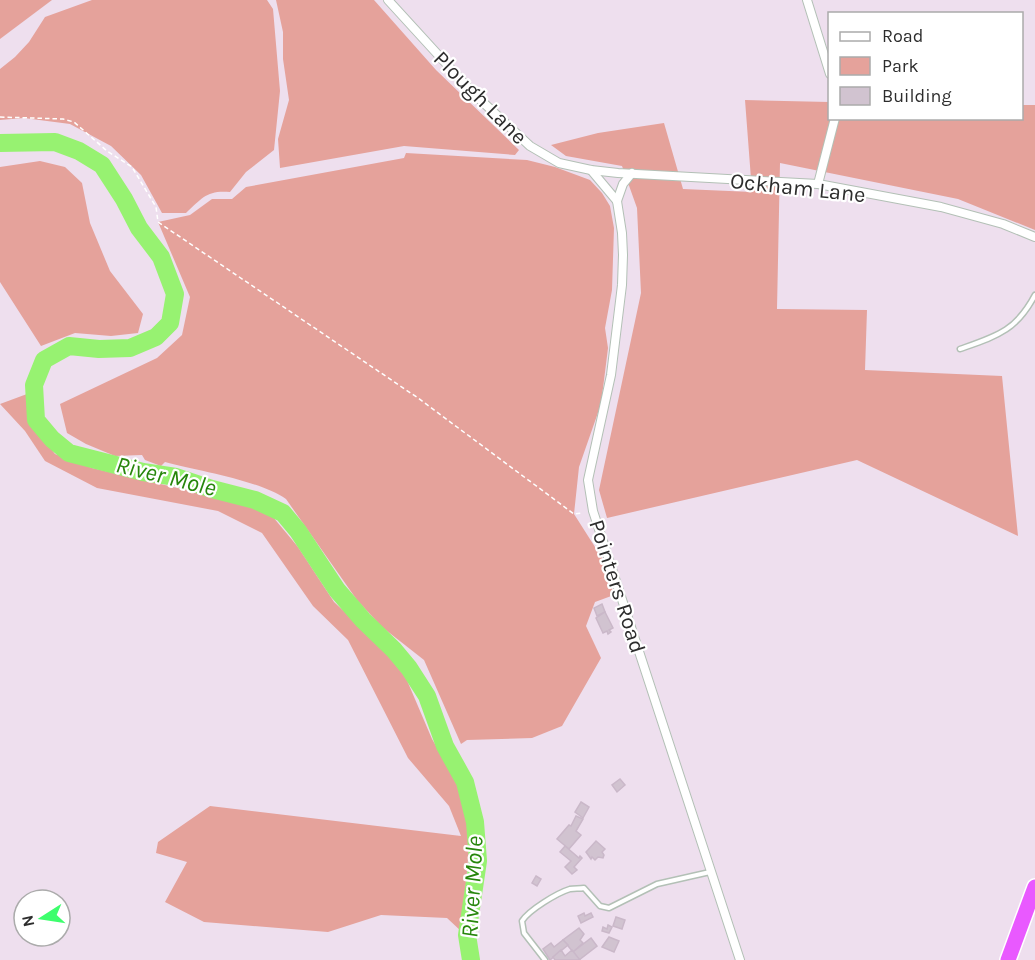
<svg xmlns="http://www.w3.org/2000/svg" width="1035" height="960" font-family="Karla,sans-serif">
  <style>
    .green { fill: #e5a29b }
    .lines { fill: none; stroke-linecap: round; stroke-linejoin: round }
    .river { stroke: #97f271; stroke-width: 18 }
    .building { fill: #d1c3d0; stroke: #cab8c9; stroke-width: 1.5 }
    .service-casing { stroke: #b3c0b6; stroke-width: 7 }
    .minor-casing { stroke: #b3c0b6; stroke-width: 10 }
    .motorway-casing { stroke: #fff; stroke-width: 18 }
    .path { stroke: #fff; stroke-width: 1.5; stroke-dasharray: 4.5 3; stroke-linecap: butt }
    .service { stroke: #fff; stroke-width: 4 }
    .minor { stroke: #fff; stroke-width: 8 }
    .motorway { stroke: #e959ff; stroke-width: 15 }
    .labels { text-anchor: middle; stroke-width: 4.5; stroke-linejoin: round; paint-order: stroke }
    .street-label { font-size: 22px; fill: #2d2d2d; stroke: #fff }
    .water-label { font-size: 24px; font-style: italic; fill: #27860c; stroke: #fff }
  </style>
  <rect width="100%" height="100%" fill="#eedfee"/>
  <g class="green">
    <polygon points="0,0 52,0 0,39"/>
    <path d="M92,0h175l6,9 7,82 -6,59 -28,22 -16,20c-23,-2 -28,6 -44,21h-24l-21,-38 -30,-29 -41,-22 -46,-6 -24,2v-51l15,-12 14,-15 16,-25z"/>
    <polygon points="276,0 374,0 436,70 519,150 515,155 404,146 280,168 278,139 289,100 283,59 283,32"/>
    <polygon points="745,100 829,102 830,118 1022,118 1022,105 1035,105 1035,230 958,199 780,163 777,309 867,310 865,370 1002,376 1018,536 857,460 607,518 599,490 641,293 637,208 622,166 566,156 551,145 598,133 664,123 683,189 752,192"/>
    <path d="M406,153l121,7 28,7 35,13 12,13 8,13 4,22 -2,62 -7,38 3,20 -7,56 -22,63 -5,47 28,44 12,37 -19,7 -9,24 15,32 -39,68 -30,12 -65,2 -6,4 -37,-84 -42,-33 -25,-27 -71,-101c-28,-19 -87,-28 -121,-37l-4,4 -16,-6 -3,-5 -27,1 -29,-12 -19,-11 -7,-29 97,-46 25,-23 8,-38 -32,-75 32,-7 22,-16h20l14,-12 158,-29z"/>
    <polygon points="40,161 65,167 82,183 90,223 110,271 143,314 138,333 111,336 75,333 41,346 0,282 0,167"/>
    <polygon points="27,394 29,420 55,454 92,468 246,504 273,517 298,547 334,602 379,644 406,678 432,739 458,783 470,835 462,932 447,918 381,915 328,932 204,922 165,902 187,862 156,853 158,842 210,806 461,836 449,806 408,758 348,640 313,606 262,533 218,511 97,488 45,461 25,431 0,404"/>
  </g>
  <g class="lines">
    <polyline class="river" points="0,143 55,142 79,151 102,165 124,199 139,228 161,257 175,294 170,323 156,337 130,348 99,349 69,346 44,360 34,385 36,420 52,439 69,453 143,472 176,477 212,489 255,500 283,513 298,531 337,590 363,620 394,650 409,668 427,696 445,746 465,782 475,822 478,861 467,935 471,960"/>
  </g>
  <g class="building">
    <polygon points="602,604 605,612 597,616 594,608"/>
    <polygon points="605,612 613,628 609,630 611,632 608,634 607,631 603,633 596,618"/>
    <polygon points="620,779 625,785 617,792 612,785"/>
    <polygon points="581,802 589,807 583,818 575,812"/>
    <polygon points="576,816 583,819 576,831 581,835 569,849 557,839 569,825 571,826"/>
    <polygon points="596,841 605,849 602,852 604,855 603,858 598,857 595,860 592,857 591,859 586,852"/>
    <polygon points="565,846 579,858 580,856 582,858 574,867 577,870 572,874 565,867 571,861 560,852"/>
    <polygon points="536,876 541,879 537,886 532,883"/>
    <polygon points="584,913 585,916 591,913 593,917 581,923 578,916"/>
    <polygon points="616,917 625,920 622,929 613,926"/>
    <polygon points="608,925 612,927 609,933 602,931 603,927 607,929"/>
    <polygon points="579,928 584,934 580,940 583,943 573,952 563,940"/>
    <polygon points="609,937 619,941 614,952 602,947"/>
    <polygon points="591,938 597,946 579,960 573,952"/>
    <polygon points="563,940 568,945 550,960 543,949 551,943 554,947"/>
    <polygon points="561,950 565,956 572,950 580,960 555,960 553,957"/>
  </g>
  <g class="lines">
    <g class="service-casing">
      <g id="service">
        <path d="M960,349c37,-13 56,-18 75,-54"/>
        <path d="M545,960l-21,-27 -2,-12c7,-11 35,-28 48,-32 4,-1 10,0 14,-1l16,18 9,2 48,-24 53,-12"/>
      </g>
    </g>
    <g class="minor-casing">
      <g id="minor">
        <polyline points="388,0 473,93 530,146 559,163 591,170 618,173 818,184 941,207 1003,224 1035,237"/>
        <polyline points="807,0 830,74"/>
        <polyline points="591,170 617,201 622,233 623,255 622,285 611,375 588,480 593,511 740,960"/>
        <polyline points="818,184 835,118"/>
        <polyline points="617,201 623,184 632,173"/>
      </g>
    </g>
    <g class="motorway-casing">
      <polyline id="motorway" points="1008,960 1035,887"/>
    </g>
    <polyline class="path" points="0,117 63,119 74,122 107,151 132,167 156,207 158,222 418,398 574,514 583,513"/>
    <use href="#service" class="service"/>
    <use href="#minor" class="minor"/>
    <use href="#motorway" class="motorway"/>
  </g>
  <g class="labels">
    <g class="street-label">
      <text transform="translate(481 97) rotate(45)" y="8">Plough Lane</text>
      <text transform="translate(798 187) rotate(6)" y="8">Ockham Lane</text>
      <text transform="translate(618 586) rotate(72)" y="8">Pointers Road</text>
    </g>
    <g class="water-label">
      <text transform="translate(166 476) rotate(14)" y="8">River Mole</text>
      <text transform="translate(472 887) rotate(-87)" y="8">River Mole</text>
    </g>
  </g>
  <rect x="828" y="12" width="195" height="108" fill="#ffffff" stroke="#ababab" stroke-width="1.5"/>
  <rect x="840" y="32" width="30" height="9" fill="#ffffff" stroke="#ababab" stroke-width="1.5"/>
  <text x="882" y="42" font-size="18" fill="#2d2d2d">Road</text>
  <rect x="840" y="57" width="30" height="18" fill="#e5a29b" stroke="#ababab" stroke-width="1.5"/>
  <text x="882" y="72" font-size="18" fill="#2d2d2d">Park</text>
  <rect x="840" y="87" width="30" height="18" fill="#d1c3d0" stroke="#ababab" stroke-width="1.5"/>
  <text x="882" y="102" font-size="18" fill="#2d2d2d">Building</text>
  <g transform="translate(42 918) rotate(258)"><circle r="28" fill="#ffffff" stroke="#ababab" stroke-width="1.5"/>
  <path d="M0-4.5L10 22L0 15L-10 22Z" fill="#3dfe6d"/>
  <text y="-9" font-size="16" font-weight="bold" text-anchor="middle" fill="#2d2d2d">N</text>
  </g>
</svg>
